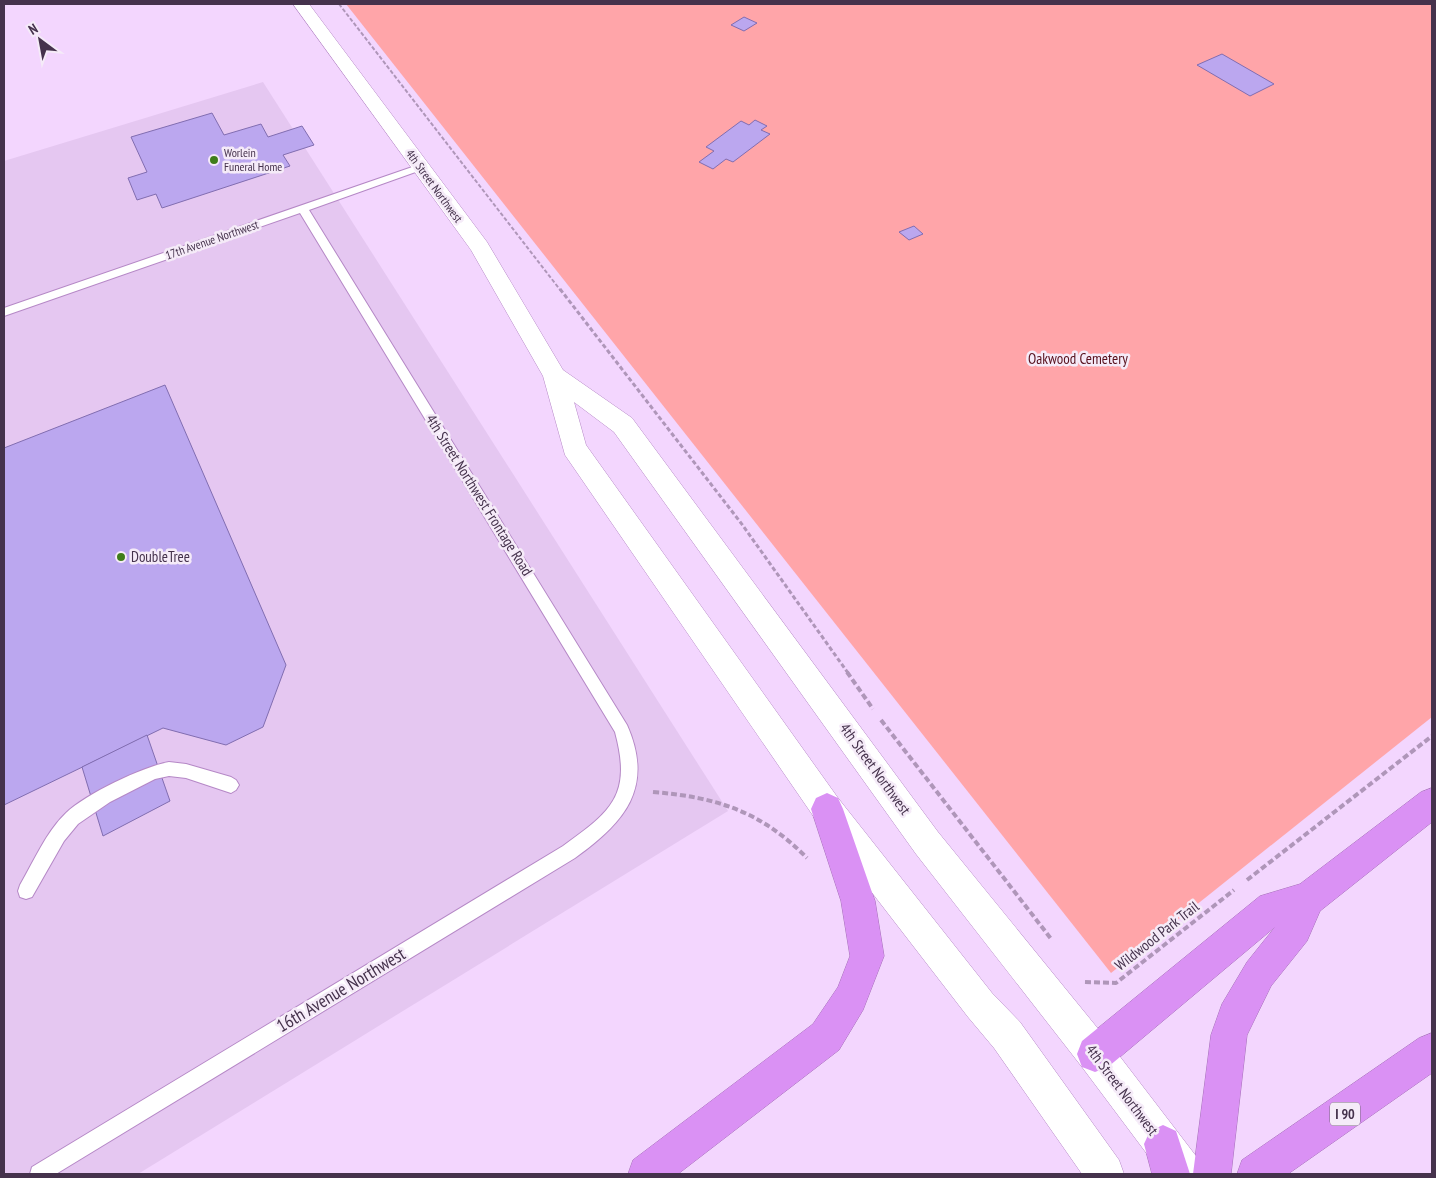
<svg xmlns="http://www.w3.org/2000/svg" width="1436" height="1178" font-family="'PT Sans Narrow',sans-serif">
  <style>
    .built { fill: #e5c7f1 }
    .green { fill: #ffa5a9 }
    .building { fill: #bba7ef; stroke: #816db0 }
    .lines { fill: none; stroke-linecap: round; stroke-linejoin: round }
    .service-casing { stroke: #b588c6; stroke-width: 2 }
    .tertiary-casing { stroke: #b588c6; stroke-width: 1 }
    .motorway-casing { stroke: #a670b9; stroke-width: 1 }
    .path-far2 { stroke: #af96b9; stroke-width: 2; stroke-dasharray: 4 2; stroke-linecap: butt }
    .path-far1 { stroke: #af96b9; stroke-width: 3; stroke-dasharray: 4.5 2.5; stroke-linecap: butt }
    .path { stroke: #af96b9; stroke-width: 4; stroke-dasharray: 6 3; stroke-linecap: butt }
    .service { fill: #fff; fill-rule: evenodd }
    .tertiary { fill: #fff; fill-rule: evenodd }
    .motorway { fill: #da91f4; fill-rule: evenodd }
    .poi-dot { fill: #3f7d1a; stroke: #f5ebf8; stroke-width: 2 }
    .labels { text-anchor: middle; stroke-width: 5; stroke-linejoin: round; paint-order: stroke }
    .far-poi-label { font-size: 12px; fill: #45324c; stroke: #f5ebf8; text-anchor: start }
    .far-street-label { font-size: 12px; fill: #45324c; stroke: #f5ebf8 }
    .shield { fill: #f5ebf8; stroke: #7a6a80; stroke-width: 1 }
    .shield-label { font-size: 14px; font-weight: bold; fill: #45324c }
    .park-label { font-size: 15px; fill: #58111d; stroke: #f5ebf8 }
    .street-label { font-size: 15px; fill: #45324c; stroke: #f5ebf8 }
    .poi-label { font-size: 15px; fill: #45324c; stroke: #f5ebf8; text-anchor: start }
    .near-street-label { font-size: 18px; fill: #45324c; stroke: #f5ebf8 }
  </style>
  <rect width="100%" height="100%" fill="#f3d6fe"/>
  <polygon class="built" points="263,82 728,811 138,1174 4,1174 4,161"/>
  <polygon class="green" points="346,4 1432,4 1432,717 1111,973"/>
  <g class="building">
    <polygon points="744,17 757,23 744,31 731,25"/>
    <polygon points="1222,54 1274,84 1250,96 1197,65"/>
    <polygon points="212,113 224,135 261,124 268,137 302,126 314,145 283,155 290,166 162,208 156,194 137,200 128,178 147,172 131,137"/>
    <polygon points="755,120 767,126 761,130 770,134 733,162 726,159 713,169 699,162 714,151 706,147 741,121 749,125"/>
    <polygon points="914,226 923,234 909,240 899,232"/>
    <polygon points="165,385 286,665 263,727 226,745 163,728 4,805 4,448"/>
    <polygon points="147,735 170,801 103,836 82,767"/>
  </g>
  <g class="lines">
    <g class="service-casing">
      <g id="service">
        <path d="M421,164l5,3 -2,2 -115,41 318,515c28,63 -3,98 -52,133l-519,316h-26l2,-7 531,-321c49,-35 69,-51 52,-114l-315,-519 -296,103v-8z"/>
        <path d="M169,762l17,2 45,13 5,3 3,5 -3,5 -5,3 -45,-15 -17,-2 -14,3 -45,23 -32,22 -14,17 -32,56 -6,2 -6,-2 -2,-6 2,-6c14,-24 26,-53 46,-72 20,-19 76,-46 103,-51z"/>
      </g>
    </g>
    <g class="tertiary-casing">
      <polygon id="tertiary" points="293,4 309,4 487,242 563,370 632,418 938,832 1108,1041 1199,1160 1204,1174 1162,1174 1082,1067 916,854 614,432 574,402 586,445 838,798 992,993 1020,1022 1119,1160 1124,1174 1082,1174 994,1048 968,1017 816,820 565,455 543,376 471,250"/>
    </g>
    <g class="motorway-casing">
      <g id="motorway">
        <polygon points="1432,788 1432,822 1320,911 1307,941 1271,986 1247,1035 1231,1174 1193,1174 1211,1035 1222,1004 1247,962 1275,927 1108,1067 1095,1072 1082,1067 1077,1054 1082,1041 1260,896 1300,884 1421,792"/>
        <polygon points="827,793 838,798 843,809 875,901 884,956 863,1010 839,1050 678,1174 628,1174 633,1160 813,1024 838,987 850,956 841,901 811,809 816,798"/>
        <polygon points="1432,1033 1432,1073 1288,1174 1237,1174 1242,1160 1419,1038"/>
        <polygon points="1163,1125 1176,1131 1190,1174 1152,1174 1144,1144 1150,1131"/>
      </g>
    </g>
    <polyline class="path-far2" points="339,4 561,291"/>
    <polyline class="path-far1" points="560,289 741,523 848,673"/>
    <g class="path">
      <polyline points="847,672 873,709"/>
      <polyline points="881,720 1052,940"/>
      <path d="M653,792c64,5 109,20 154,66"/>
      <polyline points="1247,880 1432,736"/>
      <polyline points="1085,982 1116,983 1234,890"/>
    </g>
    <use href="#service" class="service"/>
    <use href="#tertiary" class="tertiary"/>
    <use href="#motorway" class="motorway"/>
  </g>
  <g class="poi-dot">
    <circle cx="214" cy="160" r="5"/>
    <circle cx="121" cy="557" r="5"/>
  </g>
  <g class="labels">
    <g class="far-poi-label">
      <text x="224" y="157">Worlein<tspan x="224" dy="14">Funeral Home</tspan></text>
    </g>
    <g class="far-street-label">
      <text transform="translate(434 186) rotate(54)" y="4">4th Street Northwest</text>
      <text transform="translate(212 240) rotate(-19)" y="4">17th Avenue Northwest</text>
    </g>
    <rect class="shield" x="1330" y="1102.5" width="30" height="23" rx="4"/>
    <g class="shield-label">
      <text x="1345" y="1119">I 90</text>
    </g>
    <g class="park-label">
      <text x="1078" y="364">Oakwood Cemetery</text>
    </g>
    <g class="street-label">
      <text transform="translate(479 495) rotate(58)" y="5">4th Street Northwest Frontage Road</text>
      <text transform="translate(875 769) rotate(54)" y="5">4th Street Northwest</text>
      <text transform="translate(1157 936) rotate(-38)" y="5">Wildwood Park Trail</text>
      <text transform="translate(1122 1090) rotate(53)" y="5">4th Street Northwest</text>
    </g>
    <g class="poi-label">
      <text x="131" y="562">DoubleTree</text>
    </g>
    <g class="near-street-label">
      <text transform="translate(341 990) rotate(-31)" y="6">16th Avenue Northwest</text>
    </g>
  </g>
  <rect width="1436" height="1178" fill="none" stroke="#45324c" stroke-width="10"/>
  <g transform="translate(40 40) rotate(328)" stroke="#f5ebf8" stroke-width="4" paint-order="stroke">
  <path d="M0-4L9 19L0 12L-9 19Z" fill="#45324c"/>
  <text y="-8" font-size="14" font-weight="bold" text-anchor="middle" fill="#45324c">N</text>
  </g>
</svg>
